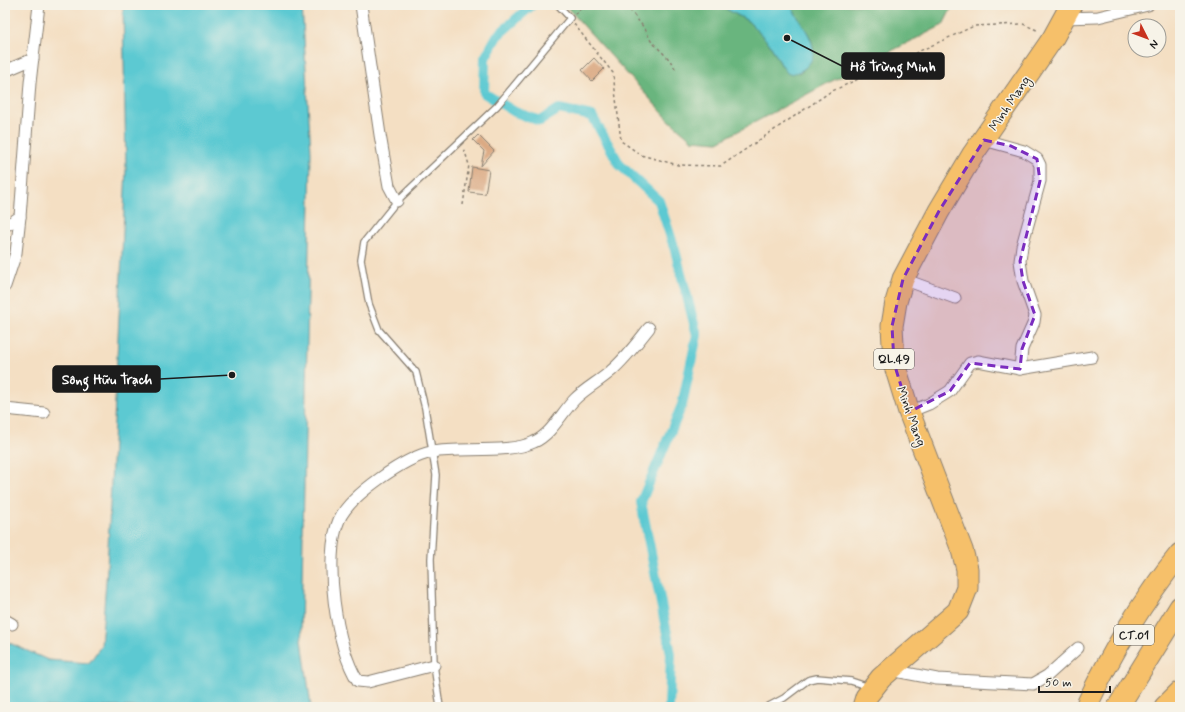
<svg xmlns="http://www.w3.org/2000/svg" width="1185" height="712" font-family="Mynerve,sans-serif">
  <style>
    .forest { fill: #69b57e; stroke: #42684d }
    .water { fill: #5cc9d2; stroke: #3c7277 }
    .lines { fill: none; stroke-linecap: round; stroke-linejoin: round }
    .canal { stroke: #5cc9d2; stroke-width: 10 }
    .building { fill: #dbaa84 }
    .lane-casing { stroke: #887e70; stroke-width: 8 }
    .street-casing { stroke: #887e70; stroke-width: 13 }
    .highway-casing { stroke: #887e70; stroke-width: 23 }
    .path { stroke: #887e70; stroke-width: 1.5; stroke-dasharray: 3 3; stroke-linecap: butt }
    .lane { stroke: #fff; stroke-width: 5.5 }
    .street { stroke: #fff; stroke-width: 11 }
    .highway { stroke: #f6c06b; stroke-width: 21 }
    .marked { fill: #7b2cbf; fill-opacity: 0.2; stroke: #7b2cbf; stroke-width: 3; stroke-dasharray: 8 5; stroke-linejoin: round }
    .labels { text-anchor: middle; stroke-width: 3; stroke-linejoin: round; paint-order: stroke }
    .shield { fill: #f7f3e8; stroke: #5e5c59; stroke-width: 1 }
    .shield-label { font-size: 12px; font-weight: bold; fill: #1c1c1c }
    .street-label { font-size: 13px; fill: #1c1c1c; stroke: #f7f3e8 }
    .leader { fill: none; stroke: #1c1c1c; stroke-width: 1.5 }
    .callout-dot { fill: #1c1c1c; stroke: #f7f3e8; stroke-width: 1.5 }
    .callout { fill: #1c1c1c; stroke: #1c1c1c; stroke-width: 1.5 }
    .callout-label { font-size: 14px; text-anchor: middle; font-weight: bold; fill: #fff }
  </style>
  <rect width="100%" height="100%" fill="#f7f3e8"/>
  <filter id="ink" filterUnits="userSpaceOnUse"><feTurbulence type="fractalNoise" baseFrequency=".025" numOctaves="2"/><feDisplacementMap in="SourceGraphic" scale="8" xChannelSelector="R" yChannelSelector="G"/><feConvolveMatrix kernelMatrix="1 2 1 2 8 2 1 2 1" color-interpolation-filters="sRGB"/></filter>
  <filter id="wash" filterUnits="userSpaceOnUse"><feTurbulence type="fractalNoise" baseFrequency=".012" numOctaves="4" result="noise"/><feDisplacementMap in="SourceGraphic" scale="16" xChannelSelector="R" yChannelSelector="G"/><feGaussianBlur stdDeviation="0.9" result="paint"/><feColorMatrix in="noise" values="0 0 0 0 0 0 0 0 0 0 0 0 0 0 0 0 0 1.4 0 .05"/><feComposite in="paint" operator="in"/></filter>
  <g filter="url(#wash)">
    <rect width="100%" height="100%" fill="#f4dfc3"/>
    <path class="forest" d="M565,5h154l29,16 21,22 13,23 18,7c29,-28 2,-40 -9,-68h162l-10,20 -115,58 -110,59 -26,-2 -23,-20z"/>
    <g class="water">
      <polygon points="123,5 302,5 311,152 301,631 311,707 5,707 5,641 48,660 89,663 101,646 107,569 126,169"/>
      <path d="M719,5h72c7,17 35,43 16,61 -6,6 -10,7 -19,8l-6,-8 -13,-23 -21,-22z"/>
    </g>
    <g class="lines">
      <polyline class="canal" points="532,5 497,36 485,58 484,93 515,112 540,121 559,109 592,116 620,165 659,201 675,250 697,335 682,405 641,502 671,654 669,707"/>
    </g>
    <g id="blocks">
      <g class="building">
        <polygon points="594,58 604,69 592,81 582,70"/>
        <polygon points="478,135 494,151 481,166 484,151 473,140"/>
        <polygon points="472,167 489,170 485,194 469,192"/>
      </g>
    </g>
  </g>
  <g filter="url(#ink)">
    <use href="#blocks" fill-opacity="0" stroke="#887e70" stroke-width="1"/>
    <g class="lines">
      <g class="lane-casing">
        <g id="lane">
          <polyline points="440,707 434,665 431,559 436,475 425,408 416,372 379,330 369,304 361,260 364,242 397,201 497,106 570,18 558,5"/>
          <polyline points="767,707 784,698 808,680 817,678 851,681 869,687"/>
        </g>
      </g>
      <g class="street-casing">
        <g id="street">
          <polyline points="361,5 380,135 389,186 397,201"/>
          <polyline points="1064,18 1098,17 1148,5"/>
          <polyline points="5,71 33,59"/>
          <polyline points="984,140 1024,151 1037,159 1040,165 1040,181 1022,246 1020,261 1023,281 1035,315 1034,322 1022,349 1020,369"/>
          <polyline points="5,226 20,217 30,83 39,5"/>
          <polyline points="903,279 955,298"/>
          <polyline points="5,286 16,253 20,217"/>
          <polyline points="5,409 44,413"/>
          <polyline points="909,412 929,404 950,391 970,363 978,361 1020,369 1092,357"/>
          <polyline points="5,620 12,624"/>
          <path d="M434,665l-66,17 -10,-1c-22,-32 -35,-125 -19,-161 11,-25 67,-63 93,-68 29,-5 77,2 102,-10 18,-8 28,-30 41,-43 11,-11 25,-18 36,-28 15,-13 26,-28 38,-43"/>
          <polyline points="890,670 937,679 1033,684 1047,676 1078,648"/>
        </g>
      </g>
      <g class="highway-casing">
        <g id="highway">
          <polyline points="863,707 866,697 881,678 958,611 967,588 967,569 962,550 909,412 894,363 892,326 896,302 903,279 939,211 973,154 1053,38 1071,5"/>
          <path d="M1086,707c24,-52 58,-109 94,-153"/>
          <polyline points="1118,707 1180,607"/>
          <polyline points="1165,707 1180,692"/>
        </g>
      </g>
      <g class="path">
        <polyline points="626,5 645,29 651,41 669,59 676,70"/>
        <polyline points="575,14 584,5"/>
        <polyline points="574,24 613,73 621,141 641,155 678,165 721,166 830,92 974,26 1023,24 1039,31"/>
        <polyline points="463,205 469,165 464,148"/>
      </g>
      <use href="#lane" class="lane"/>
      <use href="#street" class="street"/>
      <use href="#highway" class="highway"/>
    </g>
  </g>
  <path class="marked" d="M984,140l27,6 26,13 3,22 -20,80 3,20 12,34 -13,34 -2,20 -50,-6 -20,28 -41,21 -15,-49 -2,-37 11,-47 36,-68z"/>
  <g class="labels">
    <g class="shield">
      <rect x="874" y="349" width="40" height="20" rx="3"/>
      <rect x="1114" y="625" width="40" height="20" rx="3"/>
    </g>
    <g class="shield-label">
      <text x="894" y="363">QL.49</text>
      <text x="1134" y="639">CT.01</text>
    </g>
    <g class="street-label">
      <text transform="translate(1009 103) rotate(-56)" y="5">Minh Mang</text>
      <text transform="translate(912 416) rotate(70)" y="5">Minh Mang</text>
    </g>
  </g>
  <path class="leader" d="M787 38L842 66M232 375L160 379"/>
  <g class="callout-dot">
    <circle cx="787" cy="38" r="4"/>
    <circle cx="232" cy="375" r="4"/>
  </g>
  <g class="callout">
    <rect x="842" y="53" width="102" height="26" rx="4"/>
    <rect x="53" y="366" width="107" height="26" rx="4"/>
  </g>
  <g class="callout-label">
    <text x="893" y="71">Hồ Trừng Minh</text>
    <text x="107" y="384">Sông Hữu Trạch</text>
  </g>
  <rect width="1185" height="712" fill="none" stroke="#f7f3e8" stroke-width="20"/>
  <g transform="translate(1147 38) rotate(132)"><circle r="19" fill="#f7f3e8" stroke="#9f9d96"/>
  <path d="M0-3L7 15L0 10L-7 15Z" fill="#c8321e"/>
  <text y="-6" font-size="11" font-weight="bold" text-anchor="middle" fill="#1c1c1c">N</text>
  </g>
  <path d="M1039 686v6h71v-6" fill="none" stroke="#1c1c1c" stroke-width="2"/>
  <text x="1045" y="686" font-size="12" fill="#1c1c1c" stroke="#f7f3e8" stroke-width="3" paint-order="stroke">50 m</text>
</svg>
